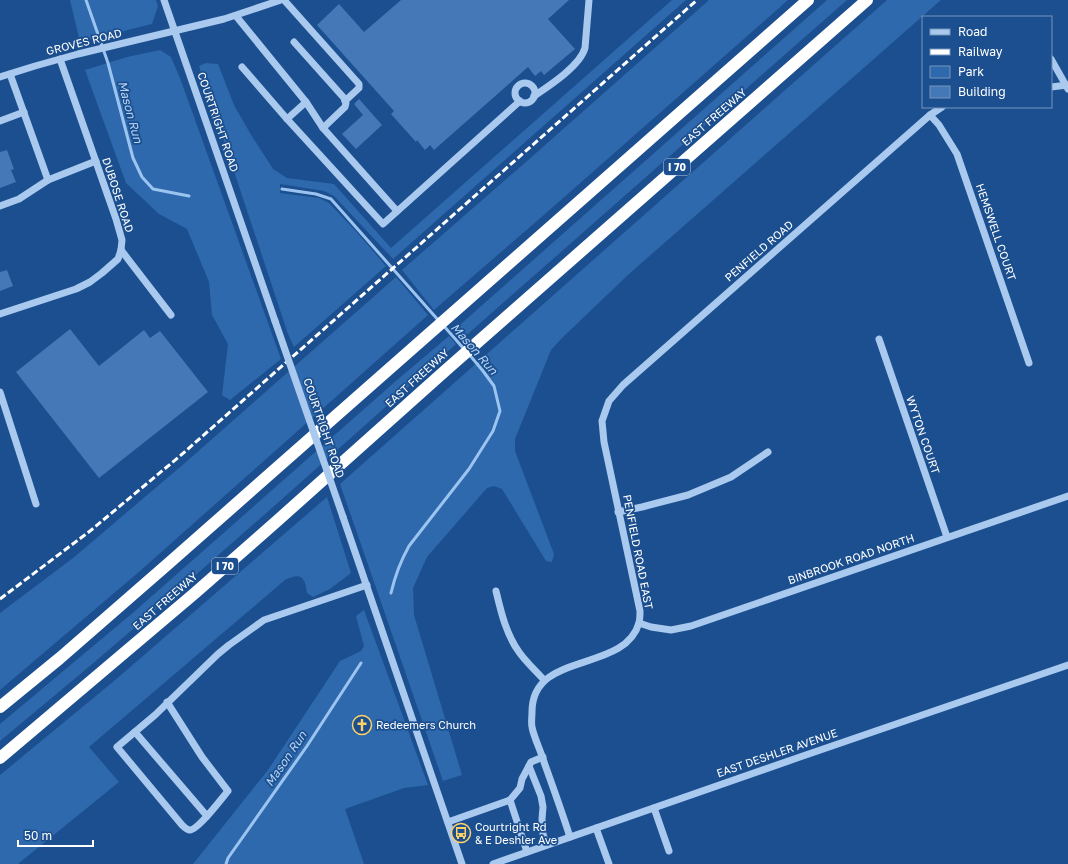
<svg xmlns="http://www.w3.org/2000/svg" width="1068" height="864" font-family="'Golos Text',sans-serif">
  <style>
    .green { fill: #2e69ad }
    .lines { fill: none; stroke-linecap: round; stroke-linejoin: round }
    .stream { stroke: #9cc4f0; stroke-width: 3 }
    .building { fill: #4478b7 }
    .minor { stroke: #a9c9ee; stroke-width: 7 }
    .highway { stroke: #fff; stroke-width: 12 }
    .rail { stroke: #fff; stroke-width: 3; stroke-dasharray: 7 3; stroke-linecap: butt }
    .minor-bridge { stroke: #a9c9ee; stroke-width: 7 }
    .labels { text-anchor: middle; stroke-width: 3.5; stroke-linejoin: round; paint-order: stroke }
    .shield { fill: #1b4f8f; stroke: #bbcadd; stroke-width: 1 }
    .shield-label { font-size: 10px; font-weight: bold; fill: #fff }
    .street-label { font-size: 11px; fill: #fff; stroke: #1b4f8f }
    .poi-label { font-size: 11px; fill: #fff; stroke: #1b4f8f; text-anchor: start }
    .water-label { font-size: 12px; font-style: italic; fill: #b5d3f5; stroke: #1b4f8f }
  </style>
  <rect width="100%" height="100%" fill="#1b4f8f"/>
  <g class="green">
    <polygon points="70,0 156,0 158,6 152,24 80,42"/>
    <polygon points="672,0 686,0 393,259 334,196 324,191 280,184 280,193 319,198 329,203 353,228 386,266 294,347 288,334 199,66 206,63 218,64 234,105 250,133 273,169 287,178 334,184 391,248"/>
    <polygon points="709,0 788,0 545,214 434,310 402,270 527,161"/>
    <polygon points="827,0 847,0 461,340 453,331"/>
    <polygon points="887,0 941,0 629,274 562,338 551,350 515,439 515,451 554,554 552,562 546,561 502,489 494,486 487,488 427,557 413,588 414,615 462,775 443,781 340,484"/>
    <polygon points="160,50 171,57 180,78 281,359 230,400 222,395 228,344 212,315 209,282 187,229 159,214 126,183 85,70 127,57"/>
    <polygon points="396,277 428,315 140,571 0,690 0,613 73,558 186,462"/>
    <path d="M449,336l7,8c-150,134 -300,269 -456,397v-17l135,-113 262,-231z"/>
    <path d="M327,497l24,76 -21,16 -17,8 -6,-4c-2,-16 -6,-21 -22,-13l-196,167 30,35 -101,82h-18v-89l114,-94z"/>
    <polygon points="364,610 428,785 404,788 345,809 364,864 193,864 268,770 340,661 361,651 364,646 356,616"/>
  </g>
  <g class="lines">
    <g class="stream">
      <polyline points="86,0 108,63 133,158 142,177 153,189 189,196"/>
      <polyline points="282,189 316,194 331,199 439,321"/>
      <polyline points="443,325 464,349"/>
      <path d="M391,593c4,-17 9,-31 18,-47l60,-77 24,-38 7,-20 -6,-25 -11,-15 -15,-18"/>
      <polyline points="226,864 228,858 307,746 361,663"/>
    </g>
  </g>
  <g class="building">
    <polygon points="401,0 569,0 548,19 575,49 544,75 541,71 535,76 528,67 434,150 430,145 425,150 417,140 416,142 391,114 394,111 317,25 339,4 364,32"/>
    <polygon points="359,99 382,125 356,149 342,134 363,115 354,104"/>
    <polygon points="7,150 14,169 11,170 16,182 0,188 0,152"/>
    <polygon points="7,270 13,286 0,291 0,272"/>
    <polygon points="70,329 99,366 144,330 150,338 160,331 208,392 99,478 16,372"/>
  </g>
  <g class="lines">
    <g class="minor">
      <polyline points="164,0 275,321"/>
      <polyline points="284,0 359,84 359,88 345,101"/>
      <polyline points="236,16 306,102 287,119 383,224 520,101"/>
      <polyline points="294,42 344,98 346,103 345,107 323,128 397,211"/>
      <polyline points="1051,59 1068,89"/>
      <polyline points="242,67 287,119"/>
      <polyline points="10,74 48,180 96,161"/>
      <polyline points="0,77 35,66 78,54 224,19 281,0"/>
      <circle cx="525" cy="93" r="10"/>
      <polyline points="1051,87 1068,85"/>
      <path d="M534,96c15,-10 46,-30 51,-48l4,-48"/>
      <polyline points="306,102 323,128"/>
      <polyline points="930,115 939,125 957,154 1029,363"/>
      <polyline points="0,121 24,112"/>
      <polyline points="0,206 19,199 48,180"/>
      <polyline points="121,250 171,315"/>
      <polyline points="0,314 76,289 90,282 102,273 118,259 121,250 122,240 116,219 60,59"/>
      <polyline points="879,339 947,537"/>
      <polyline points="0,392 36,504"/>
      <polyline points="618,512 642,507 688,495 731,477 768,452"/>
      <polyline points="343,517 462,864"/>
      <path d="M496,591c5,21 10,43 23,61 7,10 17,19 25,28"/>
      <polyline points="639,623 651,627 671,630 691,626 1068,496"/>
      <path d="M167,702l35,55 26,34c-6,7 -30,39 -38,39 -3,0 -6,-3 -8,-5l-65,-78 38,-32 63,-61 11,-9 35,-25 103,-35"/>
      <polyline points="135,732 207,816"/>
      <polyline points="529,766 541,796 543,807 542,819 543,834 546,845"/>
      <polyline points="510,800 520,788 522,779 531,762 543,757"/>
      <polyline points="654,808 669,851"/>
      <polyline points="448,822 510,800 527,852"/>
      <polyline points="596,828 609,864"/>
      <path d="M570,837c-8,-25 -17,-50 -26,-75 -3,-11 -10,-24 -12,-35 -1,-4 0,-10 0,-15 0,-62 92,-38 107,-89 1,-4 1,-8 1,-12l-36,-169 -2,-21 7,-20 14,-16 307,-270 12,-8"/>
      <polyline points="493,864 797,758 1068,665"/>
    </g>
    <g class="highway">
      <polyline points="0,707 60,658 169,563 808,0"/>
      <polyline points="0,758 195,593 277,521 446,370 867,0"/>
    </g>
    <polyline class="rail" points="0,599 90,531 180,456 697,0"/>
    <polyline class="minor-bridge" points="275,321 343,517"/>
  </g>
  <defs>
    <g id="church-ring" transform="scale(1)"><circle r="9.5" fill="#1b4f8f" stroke="#ffd166" stroke-width="1.5"/><path d="M-1.2-6h2.4v3.5h3.3v2.4h-3.3V6h-2.4V-.1h-3.3v-2.4h3.3Z" fill="#ffd166"/></g>
    <g id="bus-ring" transform="scale(1)"><circle r="9.5" fill="#1b4f8f" stroke="#ffd166" stroke-width="1.5"/><path d="M-5-6H5V4H4V6H2V4H-2V6H-4V4H-5ZM-3.5-4V0h7V-4ZM-3.5 1.2v1.5H-2V1.2ZM2 1.2v1.5H3.5V1.2Z" fill="#ffd166"/></g>
  </defs>
  <g fill-rule="evenodd">
    <use href="#church-ring" x="362" y="725"/>
    <use href="#bus-ring" x="461" y="833"/>
  </g>
  <g class="labels">
    <g class="shield">
      <rect x="664" y="159" width="26" height="16" rx="3"/>
      <rect x="212" y="558" width="26" height="16" rx="3"/>
    </g>
    <g class="shield-label">
      <text x="677" y="171">I 70</text>
      <text x="225" y="570">I 70</text>
    </g>
    <g class="street-label">
      <text transform="translate(84 42) rotate(-14)" y="4">GROVES ROAD</text>
      <text transform="translate(714 117) rotate(-41)" y="4">EAST FREEWAY</text>
      <text transform="translate(218 122) rotate(71)" y="4">COURTRIGHT ROAD</text>
      <text transform="translate(118 195) rotate(72)" y="4">DUBOSE ROAD</text>
      <text transform="translate(996 232) rotate(71)" y="4">HEMSWELL COURT</text>
      <text transform="translate(759 251) rotate(-41)" y="4">PENFIELD ROAD</text>
      <text transform="translate(417 378) rotate(-42)" y="4">EAST FREEWAY</text>
      <text transform="translate(324 428) rotate(71)" y="4">COURTRIGHT ROAD</text>
      <text transform="translate(923 435) rotate(71)" y="4">WYTON COURT</text>
      <text transform="translate(638 552) rotate(79)" y="4">PENFIELD ROAD EAST</text>
      <text transform="translate(851 559) rotate(-19)" y="4">BINBROOK ROAD NORTH</text>
      <text transform="translate(165 601) rotate(-41)" y="4">EAST FREEWAY</text>
      <text transform="translate(777 753) rotate(-19)" y="4">EAST DESHLER AVENUE</text>
    </g>
    <g class="poi-label">
      <text x="376" y="729">Redeemers Church</text>
      <text x="475" y="831">Courtright Rd<tspan x="475" dy="13">&amp; E Deshler Ave</tspan></text>
    </g>
    <g class="water-label">
      <text transform="translate(130 112) rotate(75)" y="4">Mason Run</text>
      <text transform="translate(474 349) rotate(49)" y="4">Mason Run</text>
      <text transform="translate(286 759) rotate(-56)" y="4">Mason Run</text>
    </g>
  </g>
  <rect x="922" y="16" width="130" height="92" fill="#1b4f8f" stroke="#7695bc"/>
  <rect x="930" y="29" width="20" height="6" fill="#a9c9ee" stroke="#7695bc"/>
  <text x="958" y="36" font-size="12" fill="#ffffff">Road</text>
  <rect x="930" y="49" width="20" height="6" fill="#ffffff" stroke="#7695bc"/>
  <text x="958" y="56" font-size="12" fill="#ffffff">Railway</text>
  <rect x="930" y="66" width="20" height="12" fill="#2e69ad" stroke="#7695bc"/>
  <text x="958" y="76" font-size="12" fill="#ffffff">Park</text>
  <rect x="930" y="86" width="20" height="12" fill="#4478b7" stroke="#7695bc"/>
  <text x="958" y="96" font-size="12" fill="#ffffff">Building</text>
  <path d="M18 840v6h75v-6" fill="none" stroke="#ffffff" stroke-width="2"/>
  <text x="24" y="840" font-size="12" fill="#ffffff" stroke="#1b4f8f" stroke-width="3" paint-order="stroke">50 m</text>
</svg>
